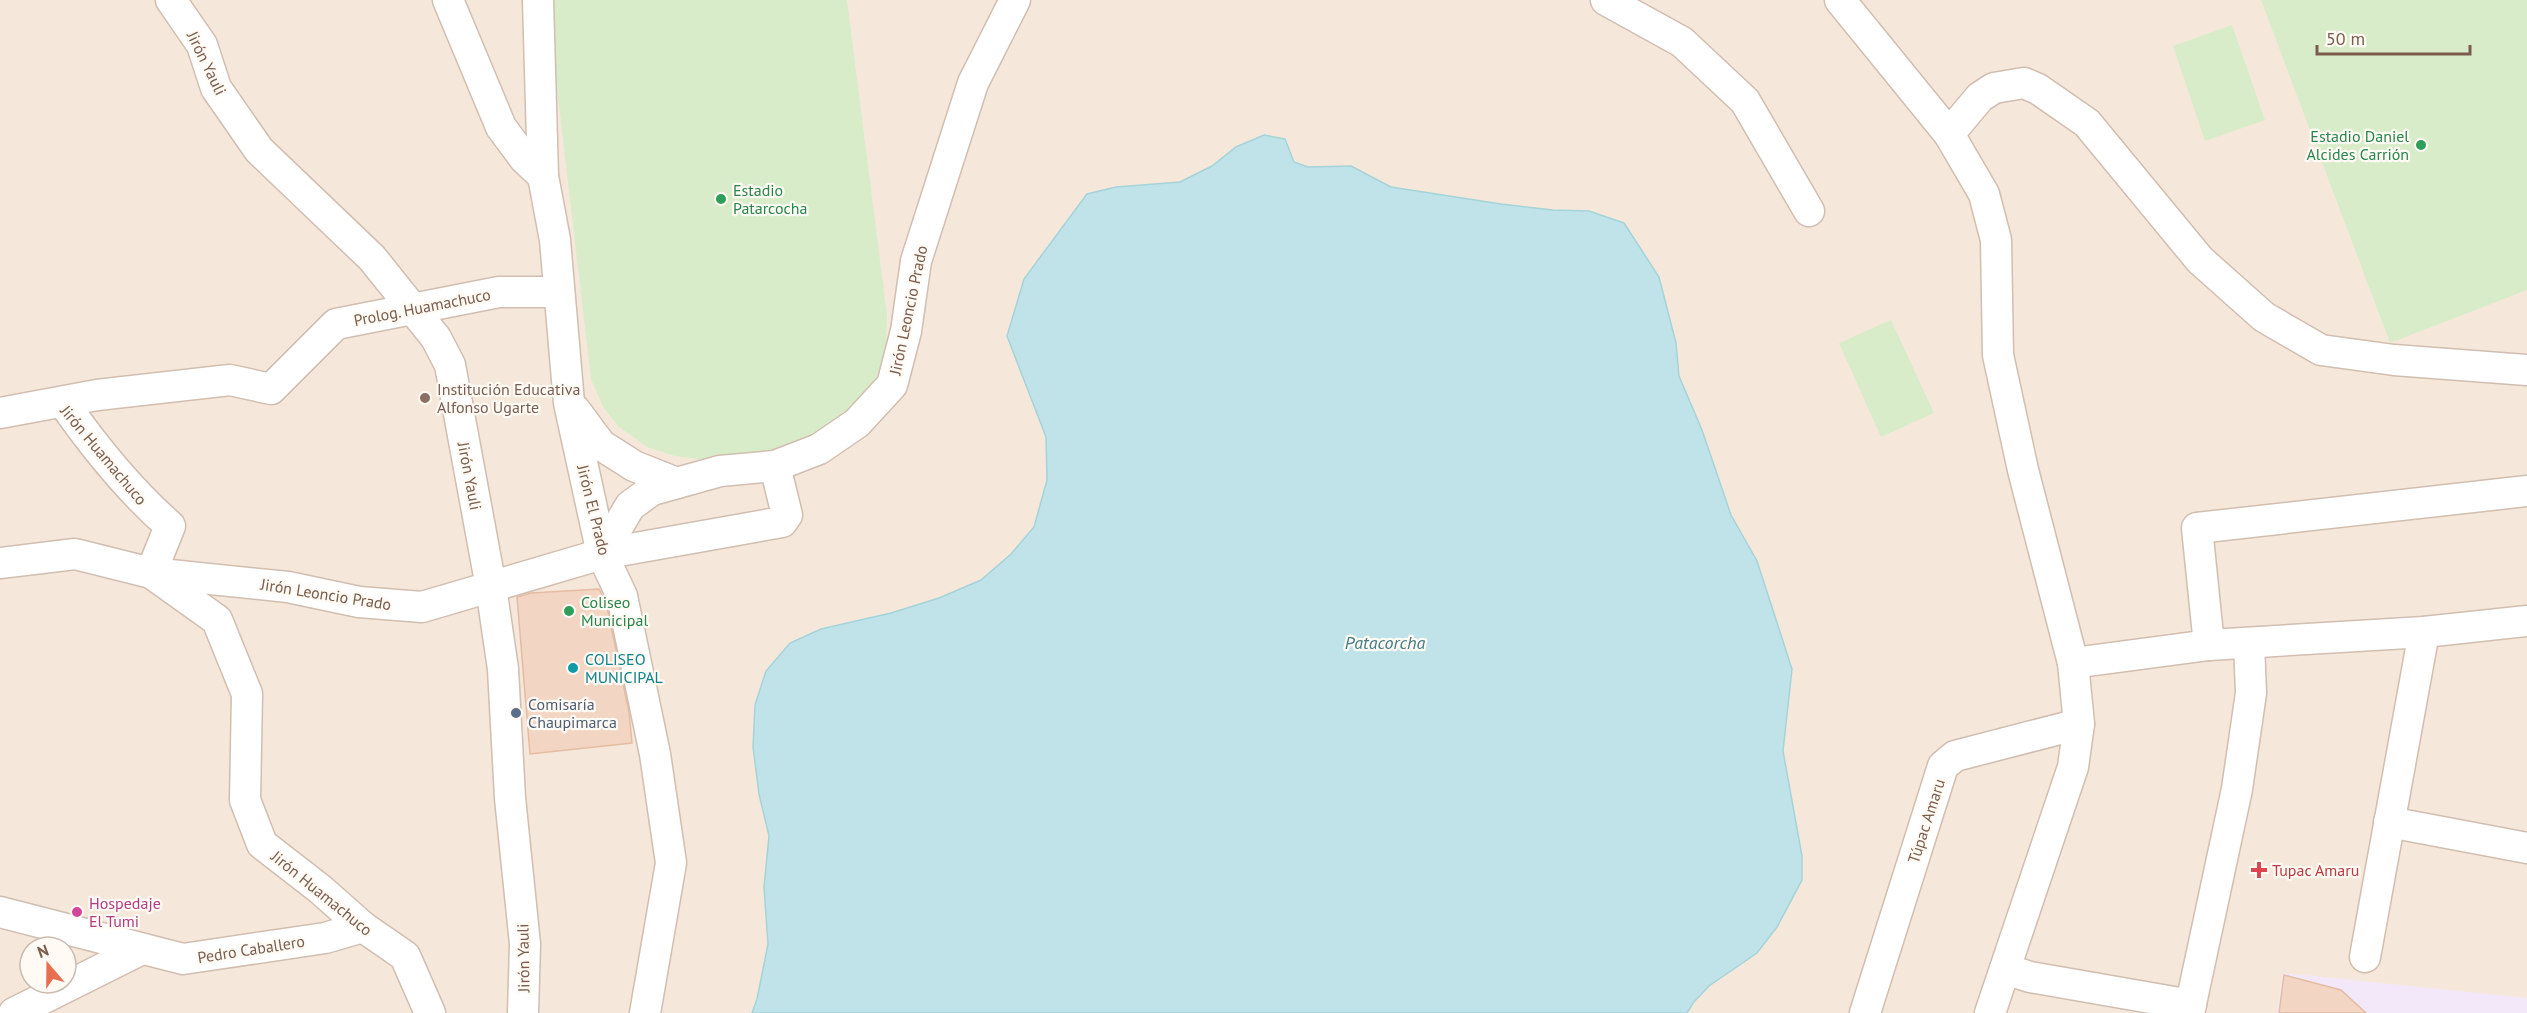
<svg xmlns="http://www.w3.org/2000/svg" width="2527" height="1013" font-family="'PT Sans',sans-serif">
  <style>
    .residential { fill: #f5e8da; fill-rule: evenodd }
    .education { fill: #f3e8fa }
    .green { fill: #d8ecc9 }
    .water { fill: #bfe3e8; stroke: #a5d3da; stroke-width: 1.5 }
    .building { fill: #f3d5c3; stroke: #e6bba3; stroke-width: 1.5 }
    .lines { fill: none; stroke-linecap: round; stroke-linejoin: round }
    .minor-casing { stroke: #d1beb0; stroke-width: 33 }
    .minor { stroke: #fff; stroke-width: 30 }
    .leisure-dot { fill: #2e9e5b; stroke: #fffaf3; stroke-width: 2 }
    .education-dot { fill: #8d6e63; stroke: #fffaf3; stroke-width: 2 }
    .culture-dot { fill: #0f9aa8; stroke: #fffaf3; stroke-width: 2 }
    .service-dot { fill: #5c6f8a; stroke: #fffaf3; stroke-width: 2 }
    .health-dot { fill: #e0444e; stroke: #fffaf3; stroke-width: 2 }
    .hotel-dot { fill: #d1479c; stroke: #fffaf3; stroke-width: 2 }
    .labels { text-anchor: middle; stroke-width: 4.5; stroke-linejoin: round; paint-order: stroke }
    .street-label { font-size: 16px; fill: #7a5c4d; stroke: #fffaf3 }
    .leisure-label { font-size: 16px; fill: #27864d; stroke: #fffaf3; text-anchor: start }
    .education-label { font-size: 16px; fill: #785e54; stroke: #fffaf3; text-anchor: start }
    .culture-label { font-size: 16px; fill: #0d838f; stroke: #fffaf3; text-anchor: start }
    .service-label { font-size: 16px; fill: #4e5e75; stroke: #fffaf3; text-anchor: start }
    .health-label { font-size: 16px; fill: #be3a42; stroke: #fffaf3; text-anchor: start }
    .hotel-label { font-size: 16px; fill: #b23c85; stroke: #fffaf3; text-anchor: start }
    .water-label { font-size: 18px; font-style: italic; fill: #437c86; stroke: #fffaf3 }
  </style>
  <rect width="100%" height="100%" fill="#fdf6ec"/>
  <path class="residential" d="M0,0h2527v1013h-2527zM30,947h36v36h-36z"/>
  <polygon class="education" points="2283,973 2527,998 2527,1013 2277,1013"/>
  <g class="green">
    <polygon points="554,0 847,0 887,315 886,348 875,381 860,409 796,451 719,462 675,456 647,447 618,426 603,407 591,379 549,21"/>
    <polygon points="2261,0 2527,0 2527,290 2390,343"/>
    <polygon points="2232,25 2265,120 2205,141 2173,46"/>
    <polygon points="1891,320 1934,413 1881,437 1839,343"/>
  </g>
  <polygon class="water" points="1264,135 1285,139 1294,162 1308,167 1351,166 1391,187 1501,204 1553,210 1589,211 1624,223 1659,277 1676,343 1679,376 1702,430 1731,515 1757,561 1792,669 1783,751 1802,856 1802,880 1777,927 1757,953 1709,986 1693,1003 1687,1013 752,1013 757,999 768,944 764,887 769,836 759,794 753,747 755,705 766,671 790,643 821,629 891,613 939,598 981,580 1011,554 1034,527 1047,480 1046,437 1007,336 1024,279 1087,194 1116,187 1180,182 1212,166 1236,147"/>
  <g class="building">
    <polygon points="599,589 606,602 629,712 632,743 530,754 517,597 531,593"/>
    <polygon points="2284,975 2341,990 2366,1013 2279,1013"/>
  </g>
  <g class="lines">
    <g class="minor-casing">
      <g id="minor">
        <polyline points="171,0 202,45 216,88 259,150 372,258 436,338 450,365 491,587 503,669 510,798 525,944 523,1013"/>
        <polyline points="448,0 501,127 524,158 543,176"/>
        <polyline points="538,0 543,176 555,240 569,403 602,554 622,596 655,754 671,863 645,1013"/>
        <polyline points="1606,0 1682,42 1745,101 1809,211"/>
        <polyline points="1840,0 1949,134 1984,194 1996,240 1998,355 2023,470 2073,663 2079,724 2073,767 1990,1013"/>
        <polyline points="1949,134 1980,97 1994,88 2024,83 2038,89 2087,123 2200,260 2264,317 2321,350 2394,360 2527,370"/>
        <path d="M63,402c32,46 65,87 107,124l-19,47"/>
        <polyline points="575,410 601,445 634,466 677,483"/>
        <polyline points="0,413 97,395 230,380 271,389 336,324 499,292 558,292"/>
        <polyline points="602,554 782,522 787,515 775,466"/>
        <polyline points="0,563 75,554 151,573 288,587 359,602 422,607 602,554 630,506 652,490 720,471 775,466 819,449 857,423 892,385 906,331 916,261 973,83 1015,0"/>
        <polyline points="154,575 217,620 247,694 245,800 262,844 320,889 363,927 405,956 430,1013"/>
        <polyline points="2209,645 2197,528 2527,491"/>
        <polyline points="2073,663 2209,645 2424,632 2527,621"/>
        <polyline points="2389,822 2527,848"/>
        <polyline points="0,912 183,959 325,938 363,927"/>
        <polyline points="2365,957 2424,632"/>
        <polyline points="2005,969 2030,977 2191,1005"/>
        <polyline points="14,1013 142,949"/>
        <polyline points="1865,1013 1943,766 1955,756 2079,724"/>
        <polyline points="2189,1013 2237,789 2251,693 2249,643"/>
      </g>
    </g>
    <use href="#minor" class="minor"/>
  </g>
  <g class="leisure-dot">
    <circle cx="2421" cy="145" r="6"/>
    <circle cx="721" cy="199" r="6"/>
    <circle cx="569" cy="611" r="6"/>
  </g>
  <circle class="education-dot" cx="425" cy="398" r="6"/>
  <circle class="culture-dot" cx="573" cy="668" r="6"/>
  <circle class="service-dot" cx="516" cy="713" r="6"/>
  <path class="health-dot" d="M2256 861h6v6h6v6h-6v6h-6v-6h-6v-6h6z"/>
  <circle class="hotel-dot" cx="77" cy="912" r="6"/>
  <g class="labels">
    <g class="street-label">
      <text transform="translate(207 63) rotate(64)" y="6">Jirón Yauli</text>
      <text transform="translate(422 307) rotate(-11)" y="6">Prolog. Huamachuco</text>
      <text transform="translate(908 310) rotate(-78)" y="6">Jirón Leoncio Prado</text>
      <text transform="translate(104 455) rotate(50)" y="6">Jirón Huamachuco</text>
      <text transform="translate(470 476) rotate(79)" y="6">Jirón Yauli</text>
      <text transform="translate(594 510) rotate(76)" y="6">Jirón El Prado</text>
      <text transform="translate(326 594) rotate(9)" y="6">Jirón Leoncio Prado</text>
      <text transform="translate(1926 821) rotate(-72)" y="6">Túpac Amaru</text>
      <text transform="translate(322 893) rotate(39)" y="6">Jirón Huamachuco</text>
      <text transform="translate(251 949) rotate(-9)" y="6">Pedro Caballero</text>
      <text transform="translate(523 958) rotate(-91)" y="6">Jirón Yauli</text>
    </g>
    <g class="leisure-label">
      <text x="2409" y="142" text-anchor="end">Estadio Daniel<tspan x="2409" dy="18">Alcides Carrión</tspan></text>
      <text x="733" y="196">Estadio<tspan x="733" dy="18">Patarcocha</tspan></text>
      <text x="581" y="608">Coliseo<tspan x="581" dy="18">Municipal</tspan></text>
    </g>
    <g class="education-label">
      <text x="437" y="395">Institución Educativa<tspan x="437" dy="18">Alfonso Ugarte</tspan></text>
    </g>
    <g class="culture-label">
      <text x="585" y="665">COLISEO<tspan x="585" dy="18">MUNICIPAL</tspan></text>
    </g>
    <g class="service-label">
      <text x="528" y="710">Comisaría<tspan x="528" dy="18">Chaupimarca</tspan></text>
    </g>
    <g class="health-label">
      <text x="2272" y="876">Tupac Amaru</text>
    </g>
    <g class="hotel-label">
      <text x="89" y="909">Hospedaje<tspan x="89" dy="18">El Tumi</tspan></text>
    </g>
    <g class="water-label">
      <text x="1385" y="649">Patacorcha</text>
    </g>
  </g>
  <g transform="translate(48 965) rotate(340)"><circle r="28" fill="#fffaf3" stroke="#cabbb1" stroke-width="1.5"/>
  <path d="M0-4.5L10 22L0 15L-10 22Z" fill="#e76f51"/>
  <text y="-9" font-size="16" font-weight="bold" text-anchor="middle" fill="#7a5c4d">N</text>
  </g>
  <path d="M2317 45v9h153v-9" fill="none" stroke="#7a5c4d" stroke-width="3"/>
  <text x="2326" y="45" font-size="18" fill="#7a5c4d" stroke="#fffaf3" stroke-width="4.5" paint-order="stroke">50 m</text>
</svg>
